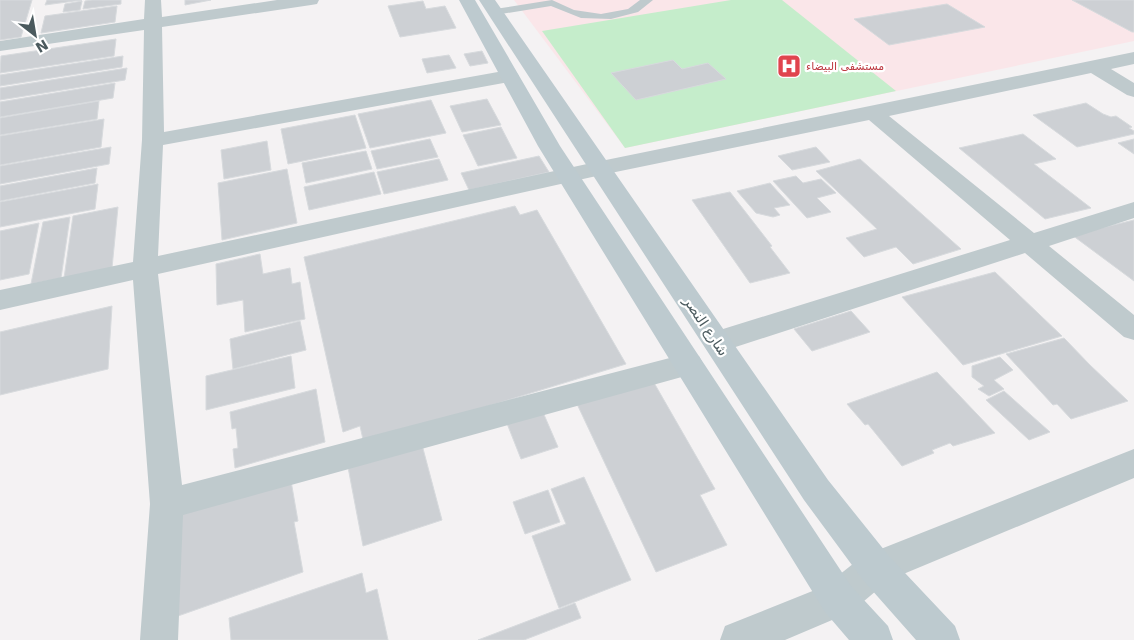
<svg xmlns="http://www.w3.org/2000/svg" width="1134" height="640" font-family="'DejaVu Sans','Noto Naskh Arabic',sans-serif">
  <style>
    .medical { fill: #fae6e9 }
    .green { fill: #c5edcb }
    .building { fill: #cdd0d4; stroke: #d7dadd }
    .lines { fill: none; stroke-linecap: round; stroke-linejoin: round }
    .lane { fill: #bfcacd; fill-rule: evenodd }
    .street { fill: #bfcacd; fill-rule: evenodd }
    .secondary { fill: #bdcacf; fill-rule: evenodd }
    .labels { text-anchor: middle; stroke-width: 4.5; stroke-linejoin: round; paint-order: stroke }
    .far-health-label { font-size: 11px; fill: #be3a42; stroke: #fff; text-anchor: start }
    .street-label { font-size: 14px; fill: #4b5a5e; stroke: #fff }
  </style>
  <rect width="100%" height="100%" fill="#f4f2f3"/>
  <polygon class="medical" points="514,0 1134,0 1134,41 625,148"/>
  <polygon class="green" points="731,0 782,0 896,91 625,148 542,31"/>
  <g class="building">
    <polygon points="0,0 32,0 21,37 0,40"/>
    <polygon points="47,0 82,0 45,5"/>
    <polygon points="92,0 121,0 121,4 83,9 85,1"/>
    <polygon points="185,0 211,0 185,5"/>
    <polygon points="1072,0 1134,0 1134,32 1132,32"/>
    <polygon points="82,1 80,10 63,12 65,4"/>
    <polygon points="423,1 426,9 445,6 456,28 400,37 388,6"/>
    <polygon points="947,4 985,27 889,45 854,19"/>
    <polygon points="117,6 115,22 41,33 45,16"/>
    <polygon points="116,39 114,56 0,73 1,56"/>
    <polygon points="482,51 488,63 470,66 464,54"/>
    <polygon points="449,55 456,68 427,73 422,59"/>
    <polygon points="123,56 122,67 0,86 0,75"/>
    <polygon points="673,60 682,69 708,63 726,79 636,100 611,73"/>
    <polygon points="127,68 125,80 0,100 0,88"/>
    <polygon points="115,83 113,98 0,117 0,102"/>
    <polygon points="487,99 501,125 462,132 450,106"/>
    <polygon points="431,100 446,133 370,148 358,114"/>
    <polygon points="99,101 97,119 0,135 0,118"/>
    <polygon points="1086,103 1103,114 1111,117 1116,116 1132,127 1129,128 1134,131 1134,134 1077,147 1033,115"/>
    <polygon points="355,115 366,148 288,164 281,129"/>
    <polygon points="104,119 101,147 0,165 0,136"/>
    <polygon points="501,127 517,158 478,166 463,135"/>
    <polygon points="1023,134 1056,159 1034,164 1091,208 1045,219 959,148"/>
    <polygon points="430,139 438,157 377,169 371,151"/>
    <polygon points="1134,139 1134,154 1118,143"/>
    <polygon points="267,141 271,170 224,179 221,150"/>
    <polygon points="111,147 109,164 0,184 0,166"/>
    <polygon points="816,147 830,162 792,170 778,156"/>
    <polygon points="366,151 372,169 306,183 302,163"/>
    <polygon points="539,156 549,172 469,190 461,173"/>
    <polygon points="439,159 448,180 384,194 377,172"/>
    <polygon points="860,159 961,249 913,264 896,247 864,257 846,238 877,229 816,171"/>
    <polygon points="97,168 95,183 0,201 0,186"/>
    <polygon points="287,169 297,223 222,240 218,183"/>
    <polygon points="374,172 381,194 309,210 304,187"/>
    <polygon points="796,176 803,183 821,179 836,193 817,198 831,212 807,218 773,181"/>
    <polygon points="770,183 790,205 774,208 780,215 773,217 756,213 737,191"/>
    <polygon points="98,184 95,209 0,227 0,202"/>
    <polygon points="730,192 772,246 770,247 790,273 750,283 692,200"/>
    <polygon points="515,206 520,215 537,210 626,364 364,444 360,426 343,432 304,257"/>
    <polygon points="118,207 112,268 64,278 73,216"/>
    <polygon points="70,217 61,278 31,284 43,222"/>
    <polygon points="1134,220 1134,281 1072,235"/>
    <polygon points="39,223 29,274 0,280 0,231"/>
    <polygon points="260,254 263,274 290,268 292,284 300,282 305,319 245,332 243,300 217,305 216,264"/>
    <polygon points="995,272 1062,336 963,365 902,297"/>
    <polygon points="112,306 108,369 0,395 0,332"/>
    <polygon points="851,311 870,332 812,351 794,329"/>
    <polygon points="300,321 306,350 233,369 230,339"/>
    <polygon points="1064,338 1090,365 1128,401 1071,419 1057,404 1053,405 1006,354"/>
    <polygon points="291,356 295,388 206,410 206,376"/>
    <polygon points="1000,357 1013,370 994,380 1004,389 989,396 978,389 984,386 972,377 972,366"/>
    <polygon points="937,372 995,433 953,446 950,443 932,450 934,453 902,466 868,424 865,425 847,404"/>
    <polygon points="653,381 715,489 700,495 727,545 656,572 577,404"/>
    <polygon points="316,389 325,442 235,468 233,449 238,448 236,428 232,429 230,412"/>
    <polygon points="1004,391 1050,432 1029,440 986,400"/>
    <polygon points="542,410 558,447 521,459 506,421"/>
    <polygon points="421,441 442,520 363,546 347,462"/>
    <polygon points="290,475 298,521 294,522 303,572 178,616 173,512"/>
    <polygon points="584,477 631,580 559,608 532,536 566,524 551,489"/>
    <polygon points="548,490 560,522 525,534 513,502"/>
    <polygon points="362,573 366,593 377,589 388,640 231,640 229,618"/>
    <polygon points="575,603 581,618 524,640 478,640"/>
  </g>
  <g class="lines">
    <polygon class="lane" points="552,0 574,10 601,14 628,9 640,0 653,0 638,12 611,19 581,18 551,6 495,15 490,12 495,9"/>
    <g class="street">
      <polygon points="145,0 161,0 162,17 277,0 319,0 317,4 311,5 162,27 164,132 509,70 516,72 519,76 516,80 509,82 163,145 158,256 601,161 1134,52 1134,64 1111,69 1134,83 1134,97 1127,95 1091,73 889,116 1034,233 1134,202 1134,218 1049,246 1134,315 1134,340 1124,337 1025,253 717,353 707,350 703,342 707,334 1010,240 869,120 601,175 158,274 182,485 689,353 699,356 703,364 699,372 689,375 183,515 178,640 140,640 150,504 133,280 0,310 0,290 133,262 142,140 144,30 0,51 0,41 144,19"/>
      <polygon points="1134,449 1134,478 889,580 851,612 785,640 720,640 725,626 825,586 863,556"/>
    </g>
    <g class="secondary">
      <polygon points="459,0 475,0 560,146 851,586 888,626 893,640 849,640 825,612 538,146"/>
      <polygon points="479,0 495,0 828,480 889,556 955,626 960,640 916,640 863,580 804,500"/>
    </g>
  </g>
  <defs>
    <g id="hospital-square" transform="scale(1.25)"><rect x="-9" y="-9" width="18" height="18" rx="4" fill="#e0444e" stroke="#fff"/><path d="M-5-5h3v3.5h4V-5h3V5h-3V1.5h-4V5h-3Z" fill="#fff"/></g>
  </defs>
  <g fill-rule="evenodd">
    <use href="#hospital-square" x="789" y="66"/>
  </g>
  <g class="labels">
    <g class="far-health-label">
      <text x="806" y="70">مستشفى البيضاء</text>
    </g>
    <g class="street-label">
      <text transform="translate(706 326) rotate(56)" y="5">شارع النصر</text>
    </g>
  </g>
  <g transform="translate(35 35) rotate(149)" stroke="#ffffff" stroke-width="4" paint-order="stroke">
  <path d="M0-4L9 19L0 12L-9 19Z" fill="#4b5a5e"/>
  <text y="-8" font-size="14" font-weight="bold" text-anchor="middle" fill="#4b5a5e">N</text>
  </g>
</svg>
